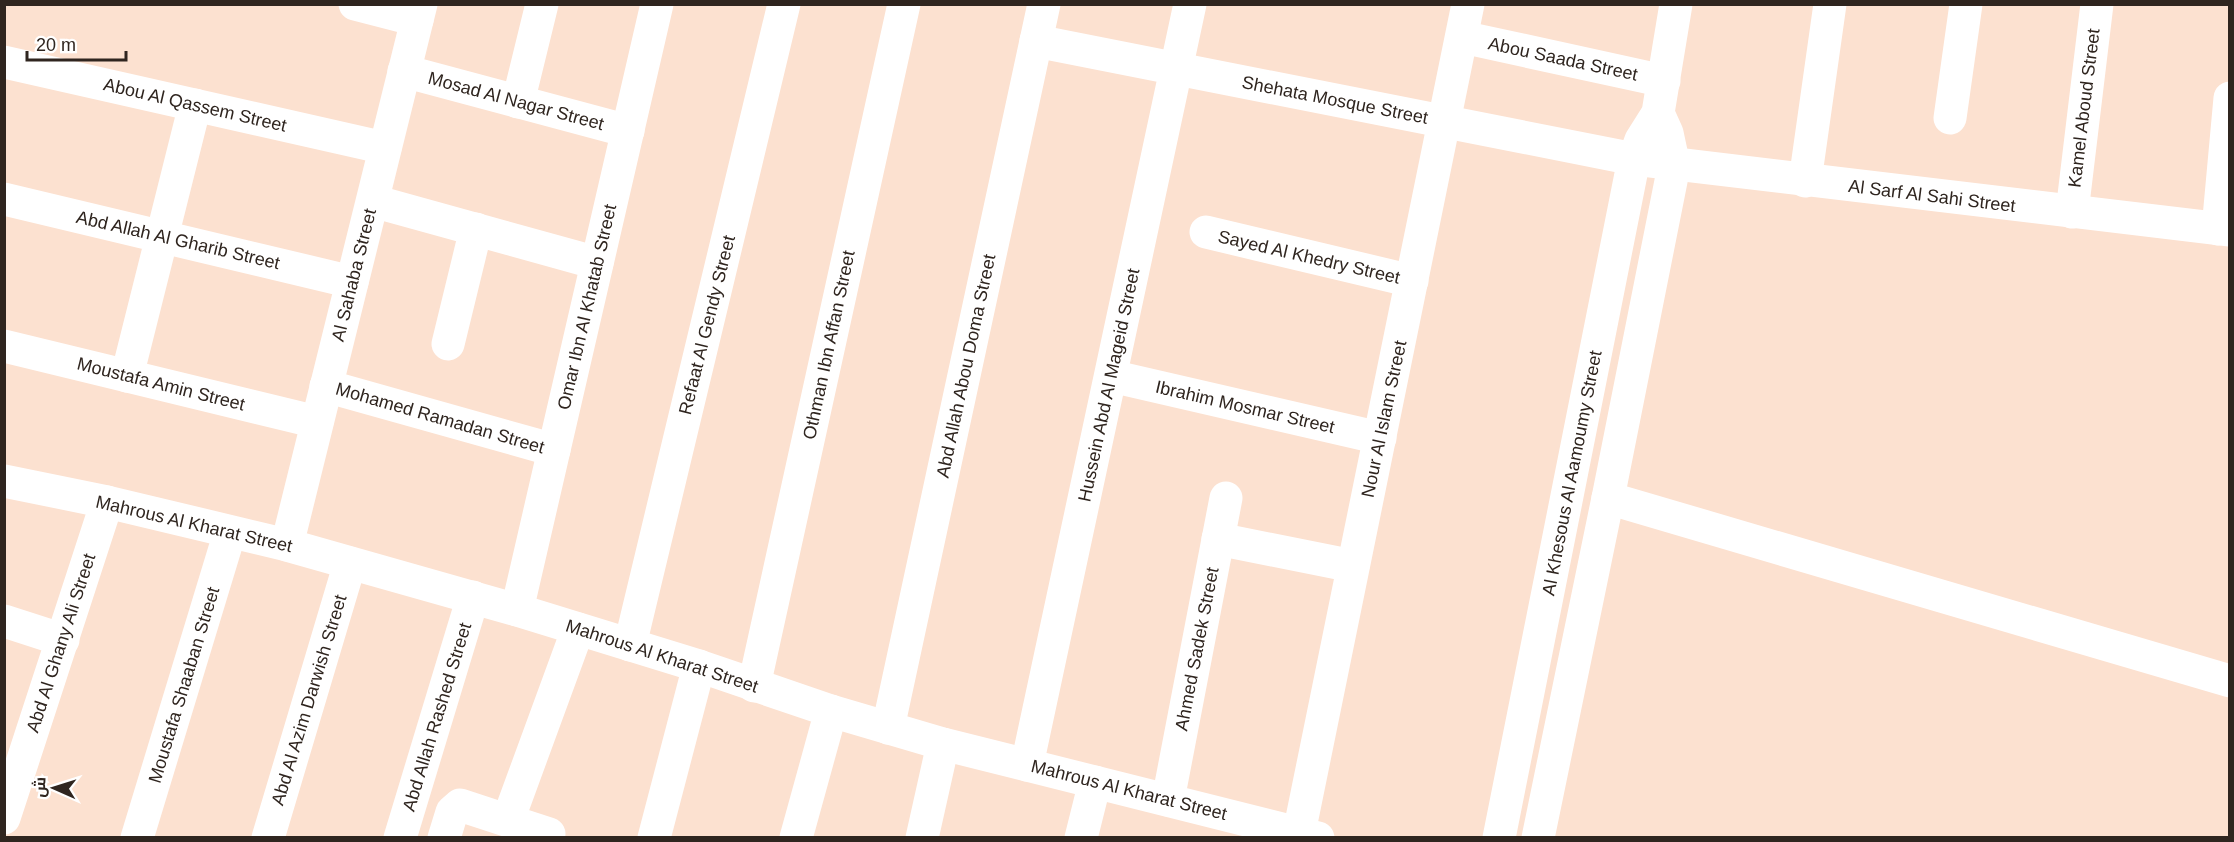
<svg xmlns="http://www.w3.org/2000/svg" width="2234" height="842" font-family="Helvetica,Cairo,sans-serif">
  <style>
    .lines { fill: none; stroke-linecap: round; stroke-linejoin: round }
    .minor { stroke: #fff; stroke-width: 33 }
    .labels { text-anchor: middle; stroke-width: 4.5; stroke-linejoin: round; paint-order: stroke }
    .street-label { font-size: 18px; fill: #2f251f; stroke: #fff }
  </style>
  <rect width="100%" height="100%" fill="#fce1d0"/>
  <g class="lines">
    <g class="minor">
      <polyline points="355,4 417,20"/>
      <polyline points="1462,37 1664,81"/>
      <polyline points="1036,41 1634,159 2230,230"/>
      <polyline points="4,62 385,148"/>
      <polyline points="404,71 628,131"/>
      <polyline points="518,102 542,4"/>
      <polyline points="1950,118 1966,4"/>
      <polyline points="1805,181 1830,4"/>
      <polyline points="4,199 352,282"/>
      <polyline points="373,201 597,263"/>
      <polyline points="2072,212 2097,4"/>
      <polyline points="2218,229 2230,98"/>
      <polyline points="1206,232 1412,281"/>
      <polyline points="448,344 476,229"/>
      <polyline points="4,346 317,422"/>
      <polyline points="127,376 195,105"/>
      <polyline points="1111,376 1380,438"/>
      <polyline points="326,386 554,450"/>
      <polyline points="4,481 107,502 287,545 517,610 699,666 831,711 943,744 1318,838"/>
      <polyline points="1608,498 2230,681"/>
      <polyline points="1218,539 1353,566"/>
      <polyline points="287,545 421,4"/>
      <polyline points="517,610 657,4"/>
      <polyline points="4,621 63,640"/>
      <polyline points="630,645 784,4"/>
      <polyline points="754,686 904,4"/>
      <polyline points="888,728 1044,4"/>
      <polyline points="1027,765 1190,4"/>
      <polyline points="1168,800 1226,498"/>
      <polyline points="4,818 107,502"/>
      <polyline points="508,820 578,629"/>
      <polyline points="1299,833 1468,4"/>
      <polyline points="137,838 230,532"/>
      <polyline points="268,838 350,563"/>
      <polyline points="400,838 473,597"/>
      <polyline points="444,838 452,812 460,805 549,834"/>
      <polyline points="654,838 699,666"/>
      <polyline points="796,838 831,711"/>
      <polyline points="922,838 943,744"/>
      <polyline points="1081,838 1095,782"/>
      <polyline points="1499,838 1634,159 1641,140 1658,113 1676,4"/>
      <polyline points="1538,838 1608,498 1674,166 1667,133 1658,113"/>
    </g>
  </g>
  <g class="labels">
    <g class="street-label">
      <text transform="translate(1563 59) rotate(12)" y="6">Abou Saada Street</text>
      <text transform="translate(1335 100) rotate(11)" y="6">Shehata Mosque Street</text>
      <text transform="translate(516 101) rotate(15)" y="6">Mosad Al Nagar Street</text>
      <text transform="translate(195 105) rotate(13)" y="6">Abou Al Qassem Street</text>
      <text transform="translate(2084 108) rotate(-83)" y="6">Kamel Aboud Street</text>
      <text transform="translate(1932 196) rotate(7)" y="6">Al Sarf Al Sahi Street</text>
      <text transform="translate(178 240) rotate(13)" y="6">Abd Allah Al Gharib Street</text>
      <text transform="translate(1309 257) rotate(13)" y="6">Sayed Al Khedry Street</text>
      <text transform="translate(354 275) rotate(-76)" y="6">Al Sahaba Street</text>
      <text transform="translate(587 307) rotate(-77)" y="6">Omar Ibn Al Khatab Street</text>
      <text transform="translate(707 325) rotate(-76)" y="6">Refaat Al Gendy Street</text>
      <text transform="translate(829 345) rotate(-78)" y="6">Othman Ibn Affan Street</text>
      <text transform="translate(966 366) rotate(-78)" y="6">Abd Allah Abou Doma Street</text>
      <text transform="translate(161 384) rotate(14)" y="6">Moustafa Amin Street</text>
      <text transform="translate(1109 385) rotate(-78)" y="6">Hussein Abd Al Mageid Street</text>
      <text transform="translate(1245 407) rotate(13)" y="6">Ibrahim Mosmar Street</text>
      <text transform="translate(440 418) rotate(16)" y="6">Mohamed Ramadan Street</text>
      <text transform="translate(1384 419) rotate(-78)" y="6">Nour Al Islam Street</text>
      <text transform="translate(1572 473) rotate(-79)" y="6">Al Khesous Al Aamoumy Street</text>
      <text transform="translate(194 524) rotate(13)" y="6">Mahrous Al Kharat Street</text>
      <text transform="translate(61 643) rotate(-72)" y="6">Abd Al Ghany Ali Street</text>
      <text transform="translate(1197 649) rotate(-79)" y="6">Ahmed Sadek Street</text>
      <text transform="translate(662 656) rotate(18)" y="6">Mahrous Al Kharat Street</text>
      <text transform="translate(184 685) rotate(-73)" y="6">Moustafa Shaaban Street</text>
      <text transform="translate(309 700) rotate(-73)" y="6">Abd Al Azim Darwish Street</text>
      <text transform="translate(437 717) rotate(-73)" y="6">Abd Allah Rashed Street</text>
      <text transform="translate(1129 790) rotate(14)" y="6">Mahrous Al Kharat Street</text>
    </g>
  </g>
  <rect width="2234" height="842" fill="none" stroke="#2f251f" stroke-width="12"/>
  <g transform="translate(54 788) rotate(273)" stroke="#ffffff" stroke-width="4.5" paint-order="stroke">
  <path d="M0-4.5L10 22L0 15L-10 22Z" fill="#2f251f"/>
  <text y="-9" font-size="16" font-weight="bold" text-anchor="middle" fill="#2f251f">ش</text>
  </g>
  <path d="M27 51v9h99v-9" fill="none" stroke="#2f251f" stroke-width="3"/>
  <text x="36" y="51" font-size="18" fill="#2f251f" stroke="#ffffff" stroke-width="4.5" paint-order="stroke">20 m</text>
</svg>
